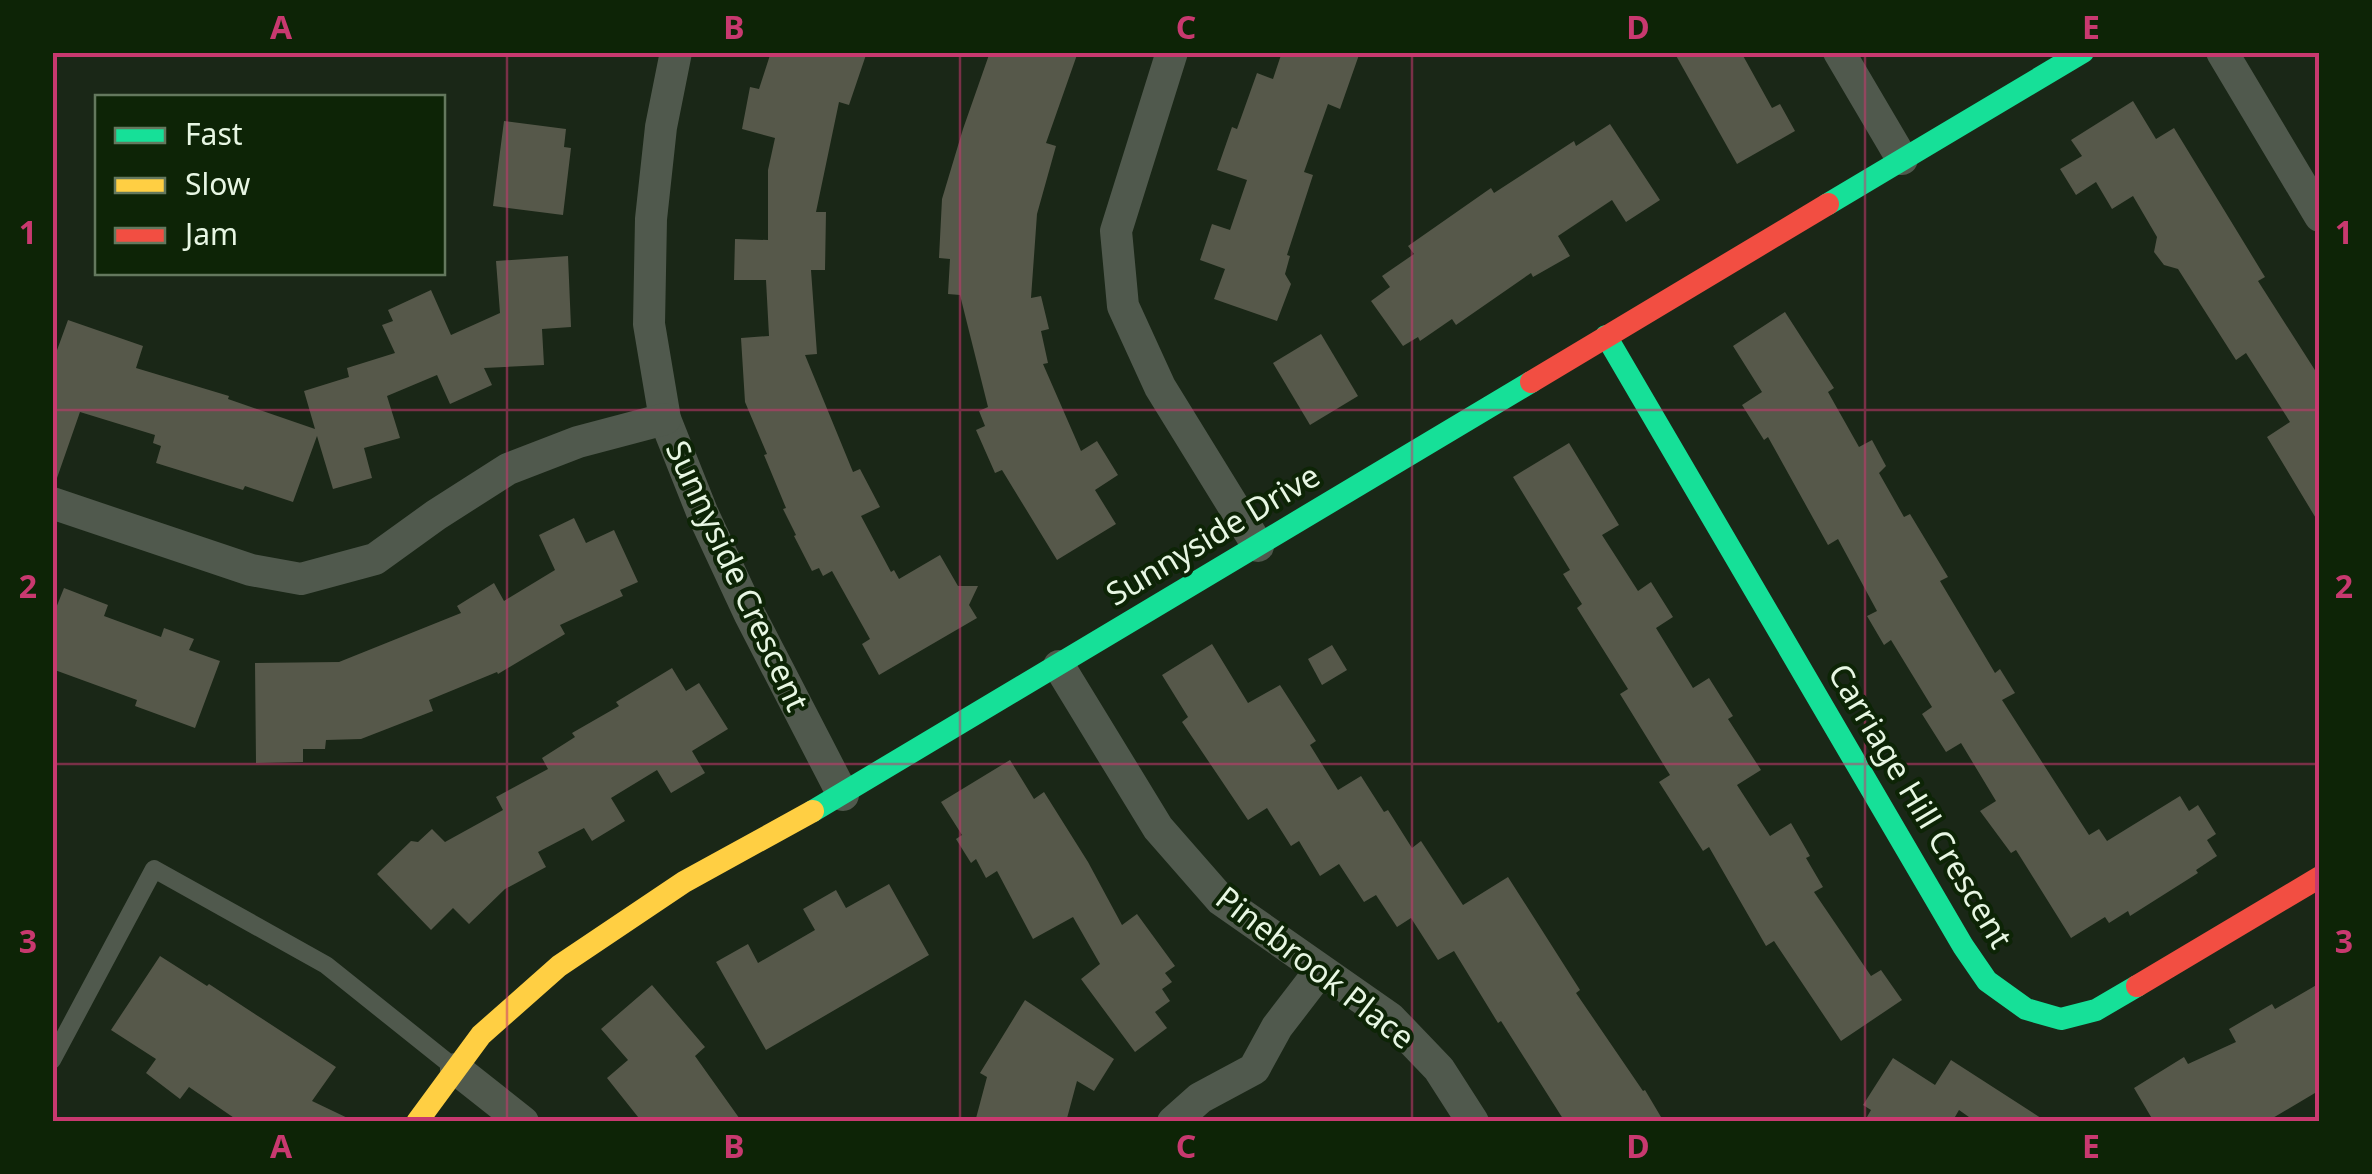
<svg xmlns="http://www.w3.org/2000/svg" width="2372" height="1174" font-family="'Noto Sans',sans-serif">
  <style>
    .building { fill: #56584a }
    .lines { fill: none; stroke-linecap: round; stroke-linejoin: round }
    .lane { stroke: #50594d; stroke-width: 18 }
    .street { stroke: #50594d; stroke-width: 32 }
    .fast { stroke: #16e098; stroke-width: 22 }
    .slow { stroke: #ffcf43; stroke-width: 22 }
    .jam { stroke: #f24e42; stroke-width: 22 }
    .grid { fill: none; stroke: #c8396f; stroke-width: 2.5; stroke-opacity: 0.55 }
    .labels { text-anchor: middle; stroke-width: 8; stroke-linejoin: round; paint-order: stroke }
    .street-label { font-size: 32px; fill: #e7f6e3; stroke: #0d2406 }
    .neatline { fill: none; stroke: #c8396f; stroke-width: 4 }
    .grid-label { font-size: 32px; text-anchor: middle; font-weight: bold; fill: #c8396f }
  </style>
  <rect width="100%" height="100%" fill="#1a2717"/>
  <g class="building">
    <polygon points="771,52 867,52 849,105 839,102 816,212 826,212 825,270 811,270 817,354 805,355 853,472 860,469 880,507 861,516 891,572 894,570 899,579 940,555 958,586 978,586 969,605 977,618 879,675 862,644 870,639 832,571 823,576 819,568 812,571 794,536 796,535 783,509 786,508 764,455 767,454 745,402 741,338 769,336 766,280 734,280 735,239 768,240 768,170 775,138 742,129 750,87 759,89"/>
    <polygon points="990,52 1078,52 1046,143 1056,146 1037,214 1031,298 1041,296 1049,329 1041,331 1048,363 1043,364 1081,451 1097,441 1118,475 1095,490 1116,524 1057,560 1002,470 995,473 976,430 985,426 979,411 988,407 960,295 948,294 950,259 939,258 942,199 963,129"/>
    <polygon points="1282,52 1360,52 1340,109 1328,104 1304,172 1313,175 1287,255 1290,256 1285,274 1291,284 1277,321 1214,299 1225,269 1200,260 1212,224 1230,230 1247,180 1217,170 1232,127 1237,129 1257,73 1273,79"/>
    <polygon points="1674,52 1741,52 1772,108 1780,104 1795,131 1737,164"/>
    <polygon points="2133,101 2156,139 2174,128 2265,277 2258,281 2320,378 2320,525 2267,437 2290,422 2246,353 2236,360 2178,269 2164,265 2154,252 2157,237 2133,196 2112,209 2096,182 2076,195 2060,169 2082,156 2071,140"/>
    <polygon points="504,121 566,129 564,147 571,148 563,215 493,206"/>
    <polygon points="1610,124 1660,200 1626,222 1612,200 1558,236 1570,256 1533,277 1531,273 1456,325 1452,319 1420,341 1418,337 1403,346 1371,301 1390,287 1382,276 1414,254 1408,246 1491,188 1494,193 1574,141 1576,146"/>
    <polygon points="568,256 571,327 542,329 544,365 484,368 492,385 450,404 437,375 387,396 400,438 364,448 372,478 333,489 317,436 293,502 245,486 243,490 156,463 161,446 153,443 155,435 80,412 57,478 52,477 52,364 68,320 143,346 136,368 229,396 228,399 315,429 304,391 349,377 347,368 395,353 382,325 393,321 388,310 431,290 451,335 500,313 496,261"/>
    <polygon points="1785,312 1834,388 1828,392 1859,447 1872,440 1886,466 1879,473 1904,517 1910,514 1948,577 1940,581 1995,673 2000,669 2015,693 2002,700 2089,835 2099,829 2107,841 2180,796 2189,811 2198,805 2216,834 2207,840 2217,856 2196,870 2198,873 2130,916 2128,911 2109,923 2105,917 2071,938 2016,850 2011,853 1980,811 1996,801 1961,743 1946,752 1922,714 1932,707 1891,640 1884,645 1867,616 1877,611 1838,539 1828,545 1768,437 1764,440 1742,405 1762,392 1733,346"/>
    <polygon points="1321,334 1358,396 1310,425 1273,363"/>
    <polygon points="1569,443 1619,525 1602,535 1638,591 1651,582 1673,617 1656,628 1693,688 1709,678 1733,716 1728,719 1761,770 1737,785 1770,836 1791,823 1810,856 1806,858 1823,887 1814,892 1871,976 1881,970 1902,1000 1841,1041 1774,941 1766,946 1709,847 1703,851 1659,782 1670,775 1620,694 1628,689 1577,608 1582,604 1563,574 1570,570 1513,477"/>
    <polygon points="574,518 586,543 614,530 638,582 620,590 623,596 560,625 565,634 498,674 497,672 429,700 433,711 361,739 326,740 325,749 303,749 303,762 256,763 255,663 339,662 461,613 457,606 494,583 504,601 555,570 539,535"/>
    <polygon points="64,588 108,605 104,616 161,637 164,628 194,639 189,650 220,661 195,728 135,706 137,700 52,669 52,618"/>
    <polygon points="1212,644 1248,703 1280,685 1316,741 1310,745 1338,790 1361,776 1384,812 1388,810 1412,848 1421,841 1463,905 1508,877 1580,990 1576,993 1643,1091 1645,1090 1664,1122 1565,1122 1501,1021 1498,1023 1454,951 1438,960 1411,918 1397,927 1376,895 1364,902 1339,864 1320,876 1299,841 1291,846 1267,808 1248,820 1182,722 1188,717 1162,675"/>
    <polygon points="1332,645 1347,670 1322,685 1308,659"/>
    <polygon points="672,668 686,691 699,683 728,729 692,751 705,773 671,793 657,770 611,798 625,821 592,841 584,828 538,852 546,867 505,889 469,924 453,908 431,930 377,874 411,841 418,842 432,829 445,842 503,810 496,797 548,769 542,758 575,737 572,733 619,706 616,702"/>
    <polygon points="1010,760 1034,799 1044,792 1088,862 1122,925 1137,914 1175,966 1165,973 1172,982 1162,989 1170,1001 1155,1012 1167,1028 1135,1052 1081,979 1100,964 1073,917 1033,939 997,871 986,878 976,859 971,863 956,839 962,835 941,802"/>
    <polygon points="889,884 929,955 766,1050 716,962 748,944 758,963 815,930 803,909 836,890 846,908"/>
    <polygon points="160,956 207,986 209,984 336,1067 312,1101 356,1122 240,1122 189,1087 180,1099 146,1073 156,1059 111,1030"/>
    <polygon points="2320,983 2320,1090 2266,1122 2154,1122 2134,1088 2184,1057 2188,1064 2236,1042 2229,1029 2272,1004 2275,1009"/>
    <polygon points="652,985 705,1047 695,1056 742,1122 642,1122 607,1078 628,1060 601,1029"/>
    <polygon points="1025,1000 1114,1059 1094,1091 1077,1081 1066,1122 975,1122 987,1077 980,1073"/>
    <polygon points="1893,1058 1935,1085 1951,1060 2047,1122 1976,1122 1959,1110 1952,1122 1864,1122 1871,1110 1863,1105"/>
  </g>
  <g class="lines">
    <polyline class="lane" points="52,1060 154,869 326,965 456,1069"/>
    <g class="street">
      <polyline points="676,52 661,127 651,219 649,324 665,419 702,512 750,615 843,795"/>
      <polyline points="1172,52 1116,231 1123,306 1160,387 1258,546"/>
      <polyline points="1839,52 1902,159"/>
      <polyline points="2222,52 2320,216"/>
      <polyline points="52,503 251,570 301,579 375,559 436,515 508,469 578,442 665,419"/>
      <polyline points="1059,666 1158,828 1221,900 1390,1018 1439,1069 1473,1122"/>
      <polyline points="456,1069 523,1122"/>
      <polyline points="1173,1122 1200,1098 1254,1069 1277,1027 1320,971"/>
    </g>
    <g class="fast">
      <polyline points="1828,204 2083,52"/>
      <polyline points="1606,336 1963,946 1987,981 2026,1009 2061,1019 2096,1010 2137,986"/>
      <polyline points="813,811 1531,382"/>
    </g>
    <polyline class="slow" points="417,1122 481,1035 559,966 684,882 813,811"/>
    <g class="jam">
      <polyline points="1531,382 1828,204"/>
      <polyline points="2137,986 2320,877"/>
    </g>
  </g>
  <path class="grid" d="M507,52v1070M960,52v1070M1412,52v1070M1865,52v1070M52,410h2268M52,764h2268"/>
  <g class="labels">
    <g class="street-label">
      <text transform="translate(1213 535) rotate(-31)" y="11">Sunnyside Drive</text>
      <text transform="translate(737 576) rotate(65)" y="11">Sunnyside Crescent</text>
      <text transform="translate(1920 806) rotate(59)" y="11">Carriage Hill Crescent</text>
      <text transform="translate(1315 968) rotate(38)" y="11">Pinebrook Place</text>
    </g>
  </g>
  <rect width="2372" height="1174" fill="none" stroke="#0d2406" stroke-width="110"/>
  <rect x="95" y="95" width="350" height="180" fill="#0d2406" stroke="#64785e" stroke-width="2.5"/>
  <rect x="115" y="128" width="50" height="15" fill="#16e098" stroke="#64785e" stroke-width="2.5"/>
  <text x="185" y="145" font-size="30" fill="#e7f6e3">Fast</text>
  <rect x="115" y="178" width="50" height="15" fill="#ffcf43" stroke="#64785e" stroke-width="2.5"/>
  <text x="185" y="195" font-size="30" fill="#e7f6e3">Slow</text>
  <rect x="115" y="228" width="50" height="15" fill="#f24e42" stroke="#64785e" stroke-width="2.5"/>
  <text x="185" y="245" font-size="30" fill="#e7f6e3">Jam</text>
  <rect x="55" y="55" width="2262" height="1064" class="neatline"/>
  <g class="grid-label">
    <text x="281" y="39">A</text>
    <text x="734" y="39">B</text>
    <text x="1186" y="39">C</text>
    <text x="1638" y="39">D</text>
    <text x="2091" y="39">E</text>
    <text x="28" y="244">1</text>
    <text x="2344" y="244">1</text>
    <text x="28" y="598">2</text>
    <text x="2344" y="598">2</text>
    <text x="28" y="953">3</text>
    <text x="2344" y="953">3</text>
    <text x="281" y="1158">A</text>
    <text x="734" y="1158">B</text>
    <text x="1186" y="1158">C</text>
    <text x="1638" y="1158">D</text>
    <text x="2091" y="1158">E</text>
  </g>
</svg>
